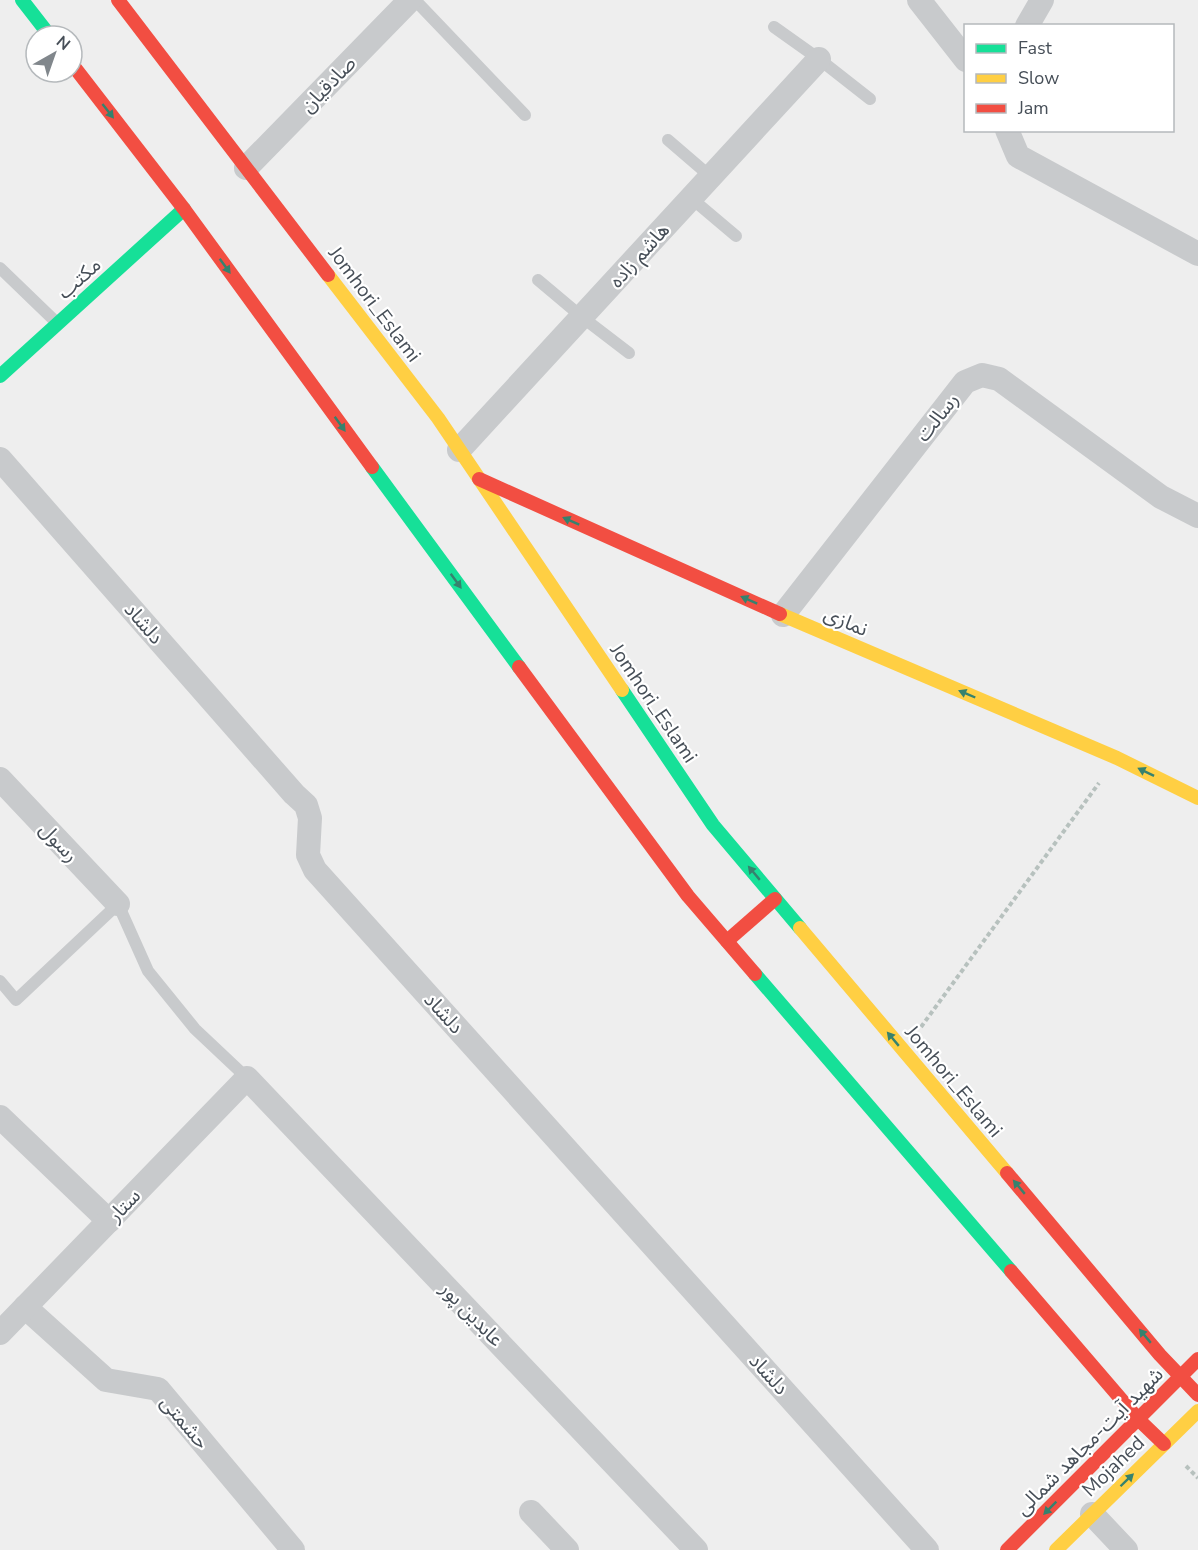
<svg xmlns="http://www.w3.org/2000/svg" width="1198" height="1550" font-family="'Nunito Sans','Noto Sans Arabic',sans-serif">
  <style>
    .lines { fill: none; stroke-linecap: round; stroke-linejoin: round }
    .path { stroke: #b7c1be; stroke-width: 4; stroke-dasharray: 4.5 3; stroke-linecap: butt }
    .lane { stroke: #c8cacc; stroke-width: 12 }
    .street { stroke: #c8cacc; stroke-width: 24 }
    .fast { stroke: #16e098; stroke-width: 14 }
    .slow { stroke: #ffcf43; stroke-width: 14 }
    .jam { stroke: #f24e42; stroke-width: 14 }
    .oneway { fill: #36826e }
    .labels { text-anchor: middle; stroke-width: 4.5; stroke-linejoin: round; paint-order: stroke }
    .street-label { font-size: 20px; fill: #474f58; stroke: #fff }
  </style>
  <rect width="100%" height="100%" fill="#eee"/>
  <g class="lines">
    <g class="path">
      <polyline points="921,1027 1099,783"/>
      <polyline points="1186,1466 1198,1478"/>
    </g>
    <g class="lane">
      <polyline points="415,0 525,115"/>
      <polyline points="774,27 819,59 870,99"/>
      <polyline points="668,140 711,177"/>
      <polyline points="691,198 736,236"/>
      <polyline points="0,268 57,323"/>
      <polyline points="538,280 582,317 629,353"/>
      <polyline points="0,981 16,1000 118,904 148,971 195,1029 247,1078"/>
    </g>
    <g class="street">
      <polyline points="919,0 966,60"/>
      <polyline points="1027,26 1042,0"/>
      <polyline points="1007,130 1018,156 1198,254"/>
      <polyline points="246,168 410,0"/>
      <polyline points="459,450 819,59"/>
      <polyline points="0,459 294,794 306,805 310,818 308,855 315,870 927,1550"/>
      <polyline points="783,615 965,382 982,375 999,379 1161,497 1198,516"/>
      <polyline points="0,779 118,904"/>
      <polyline points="0,1117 109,1221"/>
      <polyline points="25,1307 106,1380 158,1389 293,1550"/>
      <polyline points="0,1333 247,1078 696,1550"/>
      <polyline points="531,1512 567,1550"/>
      <polyline points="1092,1514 1126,1550"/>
    </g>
    <g class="fast">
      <polyline points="22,0 50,36"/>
      <polyline points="0,376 184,209"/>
      <polyline points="372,467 519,667"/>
      <polyline points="622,690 713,825 800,928"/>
      <polyline points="755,974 1011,1271"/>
    </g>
    <g class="slow">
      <polyline points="328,275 438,418 622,690"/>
      <polyline points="780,614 1117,758 1198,798"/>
      <polyline points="800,928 1007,1173"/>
      <polyline points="1056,1550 1198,1411"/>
    </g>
    <g class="jam">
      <polyline points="118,0 328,275"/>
      <polyline points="72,64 184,209 372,467"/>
      <polyline points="479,479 780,614"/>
      <polyline points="519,667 688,896 755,974"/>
      <polyline points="727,941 775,899"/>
      <polyline points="1007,1173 1160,1355 1198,1395"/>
      <polyline points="1011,1271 1139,1420 1164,1444"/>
      <polyline points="1007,1550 1198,1359"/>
    </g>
  </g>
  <defs><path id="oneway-solid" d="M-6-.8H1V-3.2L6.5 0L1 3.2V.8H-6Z" transform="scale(1.5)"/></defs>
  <g class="oneway">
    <use href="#oneway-solid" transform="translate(108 111) rotate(52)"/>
    <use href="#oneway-solid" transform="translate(225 266) rotate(54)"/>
    <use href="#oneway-solid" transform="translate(340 424) rotate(54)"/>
    <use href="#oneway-solid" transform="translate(571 521) rotate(-156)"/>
    <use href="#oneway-solid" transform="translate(456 581) rotate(54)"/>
    <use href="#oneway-solid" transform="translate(749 600) rotate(-156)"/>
    <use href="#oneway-solid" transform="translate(967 694) rotate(-157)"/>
    <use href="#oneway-solid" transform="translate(1146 772) rotate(-154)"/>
    <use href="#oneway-solid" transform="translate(754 873) rotate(-130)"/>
    <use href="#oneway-solid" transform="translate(893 1039) rotate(-130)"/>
    <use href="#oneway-solid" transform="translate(1019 1187) rotate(-130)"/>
    <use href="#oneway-solid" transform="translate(1145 1336) rotate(-130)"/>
    <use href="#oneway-solid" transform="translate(1127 1480) rotate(-44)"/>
    <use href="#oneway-solid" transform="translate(1050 1508) rotate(135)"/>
  </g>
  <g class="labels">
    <g class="street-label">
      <text transform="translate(328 84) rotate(-46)" y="7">صادقیان</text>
      <text transform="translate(639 255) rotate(-48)" y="7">هاشم زاده</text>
      <text transform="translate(79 278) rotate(-42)" y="7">مکتب</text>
      <text transform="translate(375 304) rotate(53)" y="7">Jomhori_Eslami</text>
      <text transform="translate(937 417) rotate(-52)" y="7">رسالت</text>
      <text transform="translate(846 621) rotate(23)" y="7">نمازی</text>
      <text transform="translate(144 623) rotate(49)" y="7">دلشاد</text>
      <text transform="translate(654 703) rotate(56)" y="7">Jomhori_Eslami</text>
      <text transform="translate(59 842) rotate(47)" y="7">رسول</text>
      <text transform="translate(444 1013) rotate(48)" y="7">دلشاد</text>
      <text transform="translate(954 1081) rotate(50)" y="7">Jomhori_Eslami</text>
      <text transform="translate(124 1205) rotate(-46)" y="7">ستار</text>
      <text transform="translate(472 1314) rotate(46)" y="7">عابدین پور</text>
      <text transform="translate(769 1374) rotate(48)" y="7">دلشاد</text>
      <text transform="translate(185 1422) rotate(50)" y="7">حشمتی</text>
      <text transform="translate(1089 1441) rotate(-45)" y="7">شهید آیت-مجاهد شمالی</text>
      <text transform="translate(1113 1466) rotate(-44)" y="7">Mojahed</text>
    </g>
  </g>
  <rect x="964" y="24" width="210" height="108" fill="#ffffff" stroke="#b5b9bc" stroke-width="1.5"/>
  <rect x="976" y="44" width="30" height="9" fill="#16e098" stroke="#b5b9bc" stroke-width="1.5"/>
  <text x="1018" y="54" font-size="18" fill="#474f58">Fast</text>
  <rect x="976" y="74" width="30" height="9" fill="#ffcf43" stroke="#b5b9bc" stroke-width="1.5"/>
  <text x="1018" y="84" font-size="18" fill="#474f58">Slow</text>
  <rect x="976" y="104" width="30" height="9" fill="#f24e42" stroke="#b5b9bc" stroke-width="1.5"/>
  <text x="1018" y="114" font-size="18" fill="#474f58">Jam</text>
  <g transform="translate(54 54) rotate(40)"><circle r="28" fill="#ffffff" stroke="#b5b9bc" stroke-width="1.5"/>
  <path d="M0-4.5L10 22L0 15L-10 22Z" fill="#81878c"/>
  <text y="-9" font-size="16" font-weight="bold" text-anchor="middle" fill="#474f58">N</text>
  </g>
</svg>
